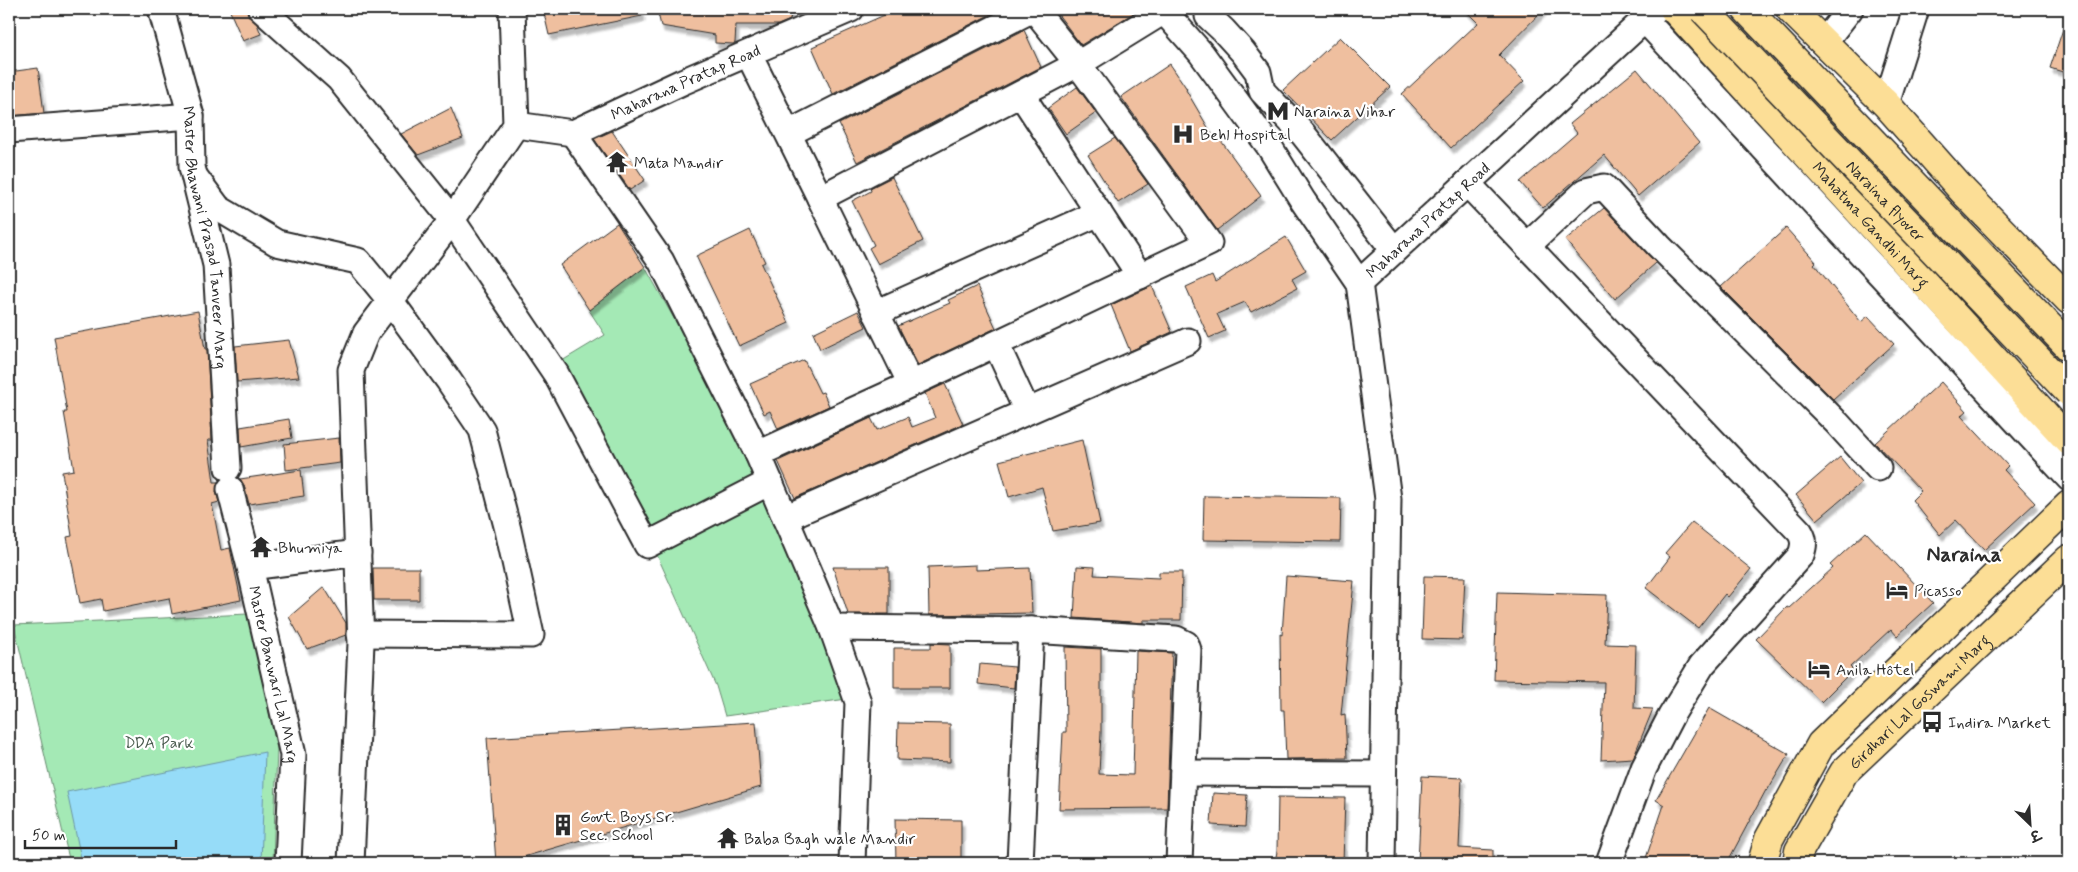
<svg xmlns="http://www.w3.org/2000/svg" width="2078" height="872" font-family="Mynerve,'Playpen Sans Deva',sans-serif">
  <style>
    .green { fill: #a4e9b5; stroke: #688a70 }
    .water { fill: #96dcf8; stroke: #6b95a6 }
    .building { fill: #efbf9f; stroke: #2b2b2b; filter: url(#shadow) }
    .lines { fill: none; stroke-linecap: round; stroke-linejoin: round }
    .minor-casing { stroke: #2b2b2b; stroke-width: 29 }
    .major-casing { stroke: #2b2b2b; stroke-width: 31 }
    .minor { stroke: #fff; stroke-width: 25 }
    .major { stroke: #fcde96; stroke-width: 28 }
    .major-bridge-casing { stroke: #2b2b2b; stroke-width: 31; stroke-linecap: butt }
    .major-bridge { stroke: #fcde96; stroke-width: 28 }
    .labels { text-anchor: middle; stroke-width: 4.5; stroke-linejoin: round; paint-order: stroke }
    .street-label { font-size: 16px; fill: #2b2b2b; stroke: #fff }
    .poi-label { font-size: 16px; fill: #2b2b2b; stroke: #fff; text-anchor: start }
    .park-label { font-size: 16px; fill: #495a4e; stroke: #fff }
    .district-label { font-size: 21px; font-weight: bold; fill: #2b2b2b; stroke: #fff }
  </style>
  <defs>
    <filter id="shadow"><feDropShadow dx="3" dy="5.5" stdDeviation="1" flood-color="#0004"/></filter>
  </defs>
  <rect width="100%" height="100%" fill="#fff"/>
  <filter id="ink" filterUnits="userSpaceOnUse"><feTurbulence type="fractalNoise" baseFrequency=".02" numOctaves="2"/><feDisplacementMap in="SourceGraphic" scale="10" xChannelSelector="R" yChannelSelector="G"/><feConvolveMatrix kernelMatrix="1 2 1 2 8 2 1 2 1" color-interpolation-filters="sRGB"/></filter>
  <g filter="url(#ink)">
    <g class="green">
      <polygon points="645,267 753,459 847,699 725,716 716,686 648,535 542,373 605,335 589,310"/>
      <polygon points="248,614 277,749 273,863 70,863 14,625"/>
    </g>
    <polygon class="water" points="265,752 261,863 82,863 67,792"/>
    <g class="building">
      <polygon points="229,9 247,9 248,14 257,24 261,34 243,41"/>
      <polygon points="543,9 641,9 642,16 549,35"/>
      <polygon points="657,9 792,9 790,20 778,25 736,25 735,43 733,44 715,43 715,35 661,26"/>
      <polygon points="898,9 999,10 833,94 812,47"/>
      <polygon points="1054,9 1140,9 1081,45"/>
      <polygon points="1464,9 1544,9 1499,55 1524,81 1451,148 1402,94 1478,23"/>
      <polygon points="2066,20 2069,21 2069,74 2050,68"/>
      <polygon points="1024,30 1041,67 857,162 839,124"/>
      <polygon points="1340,37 1390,87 1332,140 1283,90"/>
      <polygon points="1170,64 1187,89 1186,90 1216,141 1219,138 1261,196 1217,230 1121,97"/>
      <polygon points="38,68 44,113 9,116 9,72"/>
      <polygon points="1637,69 1699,143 1638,196 1604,155 1543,208 1520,182 1577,133 1570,124"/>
      <polygon points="1077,87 1096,113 1066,134 1048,108"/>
      <polygon points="451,108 463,138 418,155 401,134"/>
      <polygon points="612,131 645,180 630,190 594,139"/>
      <polygon points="1115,138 1148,184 1118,203 1088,155"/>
      <polygon points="892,177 923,241 878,264 869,248 874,245 852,201 871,191 870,188"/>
      <polygon points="1604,208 1656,263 1615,299 1565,240"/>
      <polygon points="617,223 645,267 589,310 560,265"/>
      <polygon points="1786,228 1816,262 1814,264 1861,322 1868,316 1894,344 1833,399 1721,287"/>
      <polygon points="750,230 765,262 761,264 789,323 739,346 696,256"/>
      <polygon points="1286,237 1306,271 1292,279 1297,288 1251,312 1245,302 1217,314 1225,331 1209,338 1186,287 1212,275 1215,282"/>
      <polygon points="977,286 996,328 918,365 898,326 950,303 948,300"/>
      <polygon points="1152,286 1172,332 1130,351 1111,305"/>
      <polygon points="198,311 205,349 207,349 212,440 208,440 214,482 218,482 216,492 219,502 212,504 221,550 230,548 241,600 172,614 169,598 103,611 101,599 80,603 67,537 72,536 62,472 74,470 64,412 67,412 54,337"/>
      <polygon points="858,311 866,327 820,349 813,333"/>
      <polygon points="289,340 299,377 237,382 235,346"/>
      <polygon points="804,360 820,393 823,392 829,406 778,429 770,411 764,414 750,384"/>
      <polygon points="1941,382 1967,411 1961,416 2008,466 2004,470 2035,503 1984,550 1956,520 1940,535 1912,500 1921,491 1875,443"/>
      <polygon points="945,384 963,424 795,498 778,461 871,418 877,430 908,417 912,427 935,418 925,393"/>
      <polygon points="289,419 292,438 241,447 240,427"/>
      <polygon points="339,438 340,463 286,470 284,444"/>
      <polygon points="1082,440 1100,523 1053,531 1042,487 1009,497 999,461"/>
      <polygon points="1840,457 1861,483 1817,520 1796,495"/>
      <polygon points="301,470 304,496 249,504 244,485 240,479"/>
      <polygon points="1204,496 1341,498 1340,542 1203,540"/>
      <polygon points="1692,522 1751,569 1728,597 1725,594 1698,628 1646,588 1670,557 1665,553"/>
      <polygon points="1866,532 1933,603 1897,636 1891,629 1850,667 1853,670 1821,702 1756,639 1787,607 1789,608 1833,568 1830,565"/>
      <polygon points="976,565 976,570 1030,568 1032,613 929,615 928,567"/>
      <polygon points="1077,566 1095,567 1094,575 1159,578 1159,572 1182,572 1181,620 1143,620 1143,623 1074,618"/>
      <polygon points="833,567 889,567 889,614 848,614"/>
      <polygon points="373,568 419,568 419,600 374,600"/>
      <polygon points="1286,576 1354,581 1341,715 1345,714 1347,758 1286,759 1284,710 1281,710 1280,634 1282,635"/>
      <polygon points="1424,576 1465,577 1462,640 1422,639"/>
      <polygon points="324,587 346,623 346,635 307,649 289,617"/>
      <polygon points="1497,592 1607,595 1605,644 1636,645 1634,708 1653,709 1633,758 1601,760 1604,682 1494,680"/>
      <polygon points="931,643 950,644 950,688 894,688 894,648 931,648"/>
      <polygon points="1065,647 1101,649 1101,733 1099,774 1133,775 1136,651 1172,653 1167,808 1059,809 1063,732 1066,732"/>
      <polygon points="980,664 1015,667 1014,688 978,684"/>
      <polygon points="1709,708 1789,754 1767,791 1766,790 1727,863 1661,863 1646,858 1664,805 1656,800"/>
      <polygon points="756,722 761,787 503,863 496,863 487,738"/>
      <polygon points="898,723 950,724 950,762 897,760"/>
      <polygon points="1422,776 1462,778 1459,848 1493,850 1493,863 1418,863"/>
      <polygon points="1213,793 1247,795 1245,827 1211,825"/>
      <polygon points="1278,797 1345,798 1343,863 1275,863 1277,851"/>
      <polygon points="895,819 961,820 961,863 896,863"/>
    </g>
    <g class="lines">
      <g class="minor-casing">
        <g id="minor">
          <path id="s1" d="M161,9l30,107 1,51 24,98 12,203"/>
          <polyline points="261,9 339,79 452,220 556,374 647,545 770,482"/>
          <polyline points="1034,9 1078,64 1164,11"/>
          <path id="s2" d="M1162,9l39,44 68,93 34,55 56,82 297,-274"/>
          <polyline points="1208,16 1223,30 1243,52 1258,72 1262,91 1303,134 1394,250"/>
          <polyline points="1644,19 2069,478"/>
          <polyline points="1822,41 1832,32 1850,9"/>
          <polyline points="749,55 820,198"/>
          <polyline points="1021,94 1140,276"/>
          <polyline points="1886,104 1916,9"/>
          <path id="s3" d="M516,125l57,8 109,-51 169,-73"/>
          <polyline points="9,130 191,116"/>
          <polyline points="573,133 661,261 758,454 832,628 858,702 852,863"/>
          <polyline points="789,133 1033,9"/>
          <polyline points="195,177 218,208 277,243 358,261 390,300 449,381 482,430 508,530 531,635 360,634"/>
          <path d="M1467,183l333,349c5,8 4,14 1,23l-99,110 -31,51 -27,52 -35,95"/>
          <polyline points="1527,246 1586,191 1604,187 1659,246 1837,423 1878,468"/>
          <polyline points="1359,283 1388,499 1382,863"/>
          <polyline points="876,313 1099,213"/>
          <polyline points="996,344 1027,411"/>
          <polyline points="758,454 911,384 1209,243 1078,64 820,198 911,384"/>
          <path id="s4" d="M230,489l20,78 43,188 -5,108"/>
          <polyline points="785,518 1188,341"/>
          <polyline points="250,567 358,553"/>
          <polyline points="832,628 1031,630"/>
          <polyline points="1183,773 1383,774"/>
          <polyline points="351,863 361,643 351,370 366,333 452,220 516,125 512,9"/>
          <polyline points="1020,863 1031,630 1176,639 1186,644 1188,650 1179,863"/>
        </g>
      </g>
      <g class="major-casing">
        <g id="major">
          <path id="s5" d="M1674,9l395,432"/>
          <polyline points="1746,9 2069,347"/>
          <polyline points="1790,9 1886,104 1963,191 2069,300"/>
          <polyline points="1762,863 1769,839 1821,744 2069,505"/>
          <path id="s6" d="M1797,863l2,-12 45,-79 225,-213"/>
        </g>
      </g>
      <use href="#minor" class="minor"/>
      <use href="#major" class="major"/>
      <g class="major-bridge-casing">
        <g id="major-bridge">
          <path id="s7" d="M1703,9l366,383"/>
        </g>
      </g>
      <use href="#major-bridge" class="major-bridge"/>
    </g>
  </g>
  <defs>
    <g id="metro-bare" transform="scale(1.725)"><path d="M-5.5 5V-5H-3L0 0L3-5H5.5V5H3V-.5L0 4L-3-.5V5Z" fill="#2b2b2b" stroke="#fff" stroke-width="2.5" paint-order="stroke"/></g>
    <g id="hospital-bare" transform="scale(1.725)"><path d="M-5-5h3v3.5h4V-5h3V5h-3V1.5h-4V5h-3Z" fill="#2b2b2b" stroke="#fff" stroke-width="2.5" paint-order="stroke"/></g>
    <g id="temple-bare" transform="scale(1.725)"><path d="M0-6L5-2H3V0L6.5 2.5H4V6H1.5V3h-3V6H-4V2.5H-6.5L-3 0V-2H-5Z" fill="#2b2b2b" stroke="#fff" stroke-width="2.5" paint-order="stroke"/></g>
    <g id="hotel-bare" transform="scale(1.725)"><path d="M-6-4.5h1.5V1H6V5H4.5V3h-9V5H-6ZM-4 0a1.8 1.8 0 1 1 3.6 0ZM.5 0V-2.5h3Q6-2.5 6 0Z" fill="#2b2b2b" stroke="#fff" stroke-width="2.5" paint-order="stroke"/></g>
    <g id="bus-bare" transform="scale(1.725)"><path d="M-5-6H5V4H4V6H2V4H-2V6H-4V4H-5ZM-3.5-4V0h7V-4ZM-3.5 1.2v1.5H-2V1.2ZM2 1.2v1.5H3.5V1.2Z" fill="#2b2b2b" stroke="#fff" stroke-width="2.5" paint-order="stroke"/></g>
    <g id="building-bare" transform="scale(1.725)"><path d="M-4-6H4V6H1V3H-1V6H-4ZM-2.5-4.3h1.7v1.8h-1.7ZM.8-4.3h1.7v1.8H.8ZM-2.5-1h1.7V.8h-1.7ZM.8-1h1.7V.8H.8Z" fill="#2b2b2b" stroke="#fff" stroke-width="2.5" paint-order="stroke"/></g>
  </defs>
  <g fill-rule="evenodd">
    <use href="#metro-bare" x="1278" y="111"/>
    <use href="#hospital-bare" x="1183" y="134"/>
    <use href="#temple-bare" x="617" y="162"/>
    <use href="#temple-bare" x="261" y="547"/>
    <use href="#hotel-bare" x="1897" y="590"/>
    <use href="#hotel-bare" x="1819" y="669"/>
    <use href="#bus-bare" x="1932" y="722"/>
    <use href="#building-bare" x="563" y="825"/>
    <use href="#temple-bare" x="728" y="838"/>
  </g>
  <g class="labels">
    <g class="street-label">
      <text dy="6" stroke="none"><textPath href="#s3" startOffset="181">Maharana Pratap Road</textPath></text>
      <text dy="6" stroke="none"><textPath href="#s7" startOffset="265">Naraina flyover</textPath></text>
      <text dy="6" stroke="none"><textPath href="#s2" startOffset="431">Maharana Pratap Road</textPath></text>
      <text dy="6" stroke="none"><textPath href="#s5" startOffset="292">Mahatma Gandhi Marg</textPath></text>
      <text dy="6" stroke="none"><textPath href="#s1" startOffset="234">Master Bhawani Prasad Tanveer Marg</textPath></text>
      <text dy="6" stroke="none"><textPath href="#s4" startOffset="191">Master Banwari Lal Marg</textPath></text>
      <text dy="6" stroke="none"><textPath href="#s6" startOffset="206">Girdhari Lal Goswami Marg</textPath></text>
    </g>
    <g class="poi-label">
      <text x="1294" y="117">Naraina Vihar</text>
      <text x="1200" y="140">Behl Hospital</text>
      <text x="634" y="168">Mata Mandir</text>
      <text x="278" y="553">Bhumiya</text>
      <text x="1914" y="596">Picasso</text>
      <text x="1836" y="675">Anila Hôtel</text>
      <text x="1948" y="728">Indira Market</text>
      <text x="580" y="822">Govt. Boys Sr.<tspan x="580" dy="18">Sec. School</tspan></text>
      <text x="744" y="844">Baba Bagh wale Mandir</text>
    </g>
    <g class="park-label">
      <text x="159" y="748">DDA Park</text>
    </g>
    <g class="district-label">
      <text x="1964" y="561">Naraina</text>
    </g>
  </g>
  <rect width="2078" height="872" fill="none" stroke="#fff" stroke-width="30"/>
  <rect x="15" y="15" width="2048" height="842" fill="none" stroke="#2b2b2b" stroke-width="2" filter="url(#ink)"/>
  <g transform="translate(2030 824) rotate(155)" stroke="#ffffff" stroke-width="4" paint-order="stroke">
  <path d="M0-4L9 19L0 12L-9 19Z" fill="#2b2b2b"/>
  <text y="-8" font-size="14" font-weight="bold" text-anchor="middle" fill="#2b2b2b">उ</text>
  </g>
  <path d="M25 840v8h151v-8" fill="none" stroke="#2b2b2b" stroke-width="2.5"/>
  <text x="32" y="840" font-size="15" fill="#2b2b2b" stroke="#ffffff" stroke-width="4" paint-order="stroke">50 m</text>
</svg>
